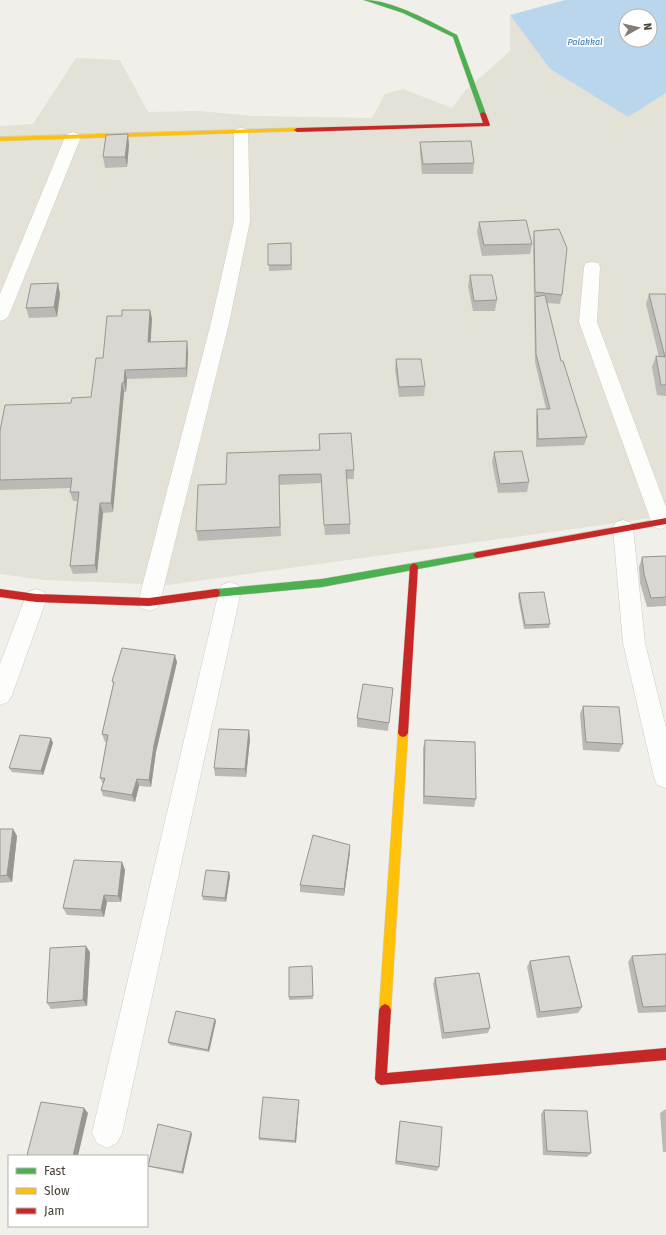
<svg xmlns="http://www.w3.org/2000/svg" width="666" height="1235" font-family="'Fira Sans',sans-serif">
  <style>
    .residential { fill: #e4e1d6 }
    .water { fill: #bad6ed; fill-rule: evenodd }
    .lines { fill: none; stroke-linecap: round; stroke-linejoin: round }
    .street-casing { stroke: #ceccc7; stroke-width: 1 }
    .fast-casing { stroke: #cfccc0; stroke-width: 1 }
    .slow-casing { stroke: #cfccc0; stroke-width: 1 }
    .jam-casing { stroke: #cfccc0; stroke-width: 1 }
    .street { fill: #fdfdfc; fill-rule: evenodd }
    .fast { fill: #4caf50; fill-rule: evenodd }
    .slow { fill: #ffc107; fill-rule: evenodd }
    .jam { fill: #c62828; fill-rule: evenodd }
    .wall { fill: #bbb9b5 }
    .shaded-wall { fill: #989693 }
    .building { fill: #d9d7d2; stroke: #989693 }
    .labels { text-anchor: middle; stroke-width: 3.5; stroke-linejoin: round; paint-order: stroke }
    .far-water-label { font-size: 9px; font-style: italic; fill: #3073b0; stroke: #fff }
  </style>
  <rect width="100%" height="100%" fill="#f0efe9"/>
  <polygon class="residential" points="510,15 550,69 628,117 666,93 666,516 168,585 45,580 0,574 0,126 33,124 76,58 120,60 148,112 199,111 254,116 372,118 385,94 403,89 452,108 465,91 510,51"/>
  <path class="water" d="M565,0h101v93l-38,24 -78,-48 -40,-54zM626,16h24v24h-24z"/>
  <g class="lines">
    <g class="street-casing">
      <g id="street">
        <polygon points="241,128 246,129 248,132 250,221 229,323 160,602 157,608 149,611 141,608 138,602 211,323 234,221 234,132 236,129"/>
        <polygon points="73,132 78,134 81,137 9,315 6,319 0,321 0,294 65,137 68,134"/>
        <polygon points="592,262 598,263 600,267 597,322 666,507 666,527 661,529 654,527 651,521 579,322 584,267 586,263"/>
        <polygon points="623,520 630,522 633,528 645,643 666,728 666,788 657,785 654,777 623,643 613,528 616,522"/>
        <polygon points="230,582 238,585 241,591 122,1133 117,1143 107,1148 97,1143 92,1133 219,591 222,585"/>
        <polygon points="36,589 44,592 47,598 12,695 8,702 0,705 0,664 25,598 28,592"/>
      </g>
    </g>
    <g class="fast-casing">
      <g id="fast">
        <path d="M364,0c29,0 67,22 93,35l29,79 -1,1 -5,-1 -27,-77 -50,-24z"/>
        <polygon points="477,552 481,555 477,558 322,587 216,597 213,596 212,593 213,590 216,589 322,579"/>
      </g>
    </g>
    <g class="slow-casing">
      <g id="slow">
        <polygon points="297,128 300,130 299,131 0,141 0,137"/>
        <polygon points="403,729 406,730 408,733 391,1010 389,1014 385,1016 381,1014 379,1010 398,733 400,730"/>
      </g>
    </g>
    <g class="jam-casing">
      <g id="jam">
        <polygon points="483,112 486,114 490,125 489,126 297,132 294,130 297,128 483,123 480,114"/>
        <polygon points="666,518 666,524 477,558 473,555 477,552"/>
        <polygon points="414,563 418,566 408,733 406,736 403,737 400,736 398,733 410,566"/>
        <polygon points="0,589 36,594 149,598 216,589 219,590 220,593 219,596 216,597 149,606 36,602 0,597"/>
        <polygon points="385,1004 389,1006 391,1010 387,1073 666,1048 666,1060 381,1085 377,1083 375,1079 379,1010 381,1006"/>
      </g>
    </g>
    <use href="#street" class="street"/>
    <use href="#fast" class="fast"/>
    <use href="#slow" class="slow"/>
    <use href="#jam" class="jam"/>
  </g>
  <g class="wall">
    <polygon points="420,142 474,163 473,174 422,174 420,153"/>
    <polygon points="129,145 127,167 105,168 103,157"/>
    <polygon points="479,222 532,244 530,254 482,256 477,232"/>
    <polygon points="534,231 562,295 560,304 547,303 561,361 587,437 584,445 536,447 536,417 537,409 546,409 535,362 534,305 534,301 533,240"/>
    <polygon points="291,243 292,270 269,271 268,244"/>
    <polygon points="470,275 497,300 495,311 473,311 468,286"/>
    <polygon points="58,283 60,294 57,317 29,318 26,308"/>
    <polygon points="649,294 666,294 666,396 657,395 652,367 656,356 659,357 646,304"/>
    <polygon points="150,310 152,319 150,342 188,351 187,377 127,379 126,392 124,392 113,512 103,513 97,573 73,574 70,566 77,501 73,501 70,492 70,488 0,490 0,431 71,403 91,397 103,358 122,316"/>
    <polygon points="396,359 425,386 424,396 399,397 395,370"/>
    <polygon points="319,434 354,470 354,479 347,479 350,524 350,534 325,535 321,483 279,485 281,536 198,541 196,531 226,484 319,450"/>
    <polygon points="494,452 529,482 527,492 498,493 492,462"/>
    <polygon points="666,556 666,606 647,607 640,583 639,567 642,557"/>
    <polygon points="519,593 550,624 549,628 524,629 518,597"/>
    <polygon points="177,662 156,752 151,787 139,786 135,802 103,796 101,790 103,784 100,778 106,742 105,742 102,734 113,684 112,681"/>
    <polygon points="393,688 388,731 357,727 357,718"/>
    <polygon points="583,706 623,744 619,752 583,750 580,714"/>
    <polygon points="249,730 250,739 246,777 215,776 214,768"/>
    <polygon points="425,740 476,799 474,807 423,804 423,748"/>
    <polygon points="53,743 43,775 12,772 9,768"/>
    <polygon points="0,829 13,829 17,836 12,882 0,883"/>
    <polygon points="350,852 344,896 300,892 300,885"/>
    <polygon points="122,862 125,870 121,902 107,902 104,917 67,915 63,908"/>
    <polygon points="230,876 226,902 203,900 202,896"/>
    <polygon points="90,952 87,1006 51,1009 47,1003"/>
    <polygon points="666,954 666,1012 638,1013 628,962 632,956"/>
    <polygon points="530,961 582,1007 578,1013 537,1018 527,967"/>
    <polygon points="312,966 313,999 289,1000 289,997"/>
    <polygon points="435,978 490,1028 488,1033 442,1039 433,984"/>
    <polygon points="216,1021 209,1052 170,1045 168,1042"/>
    <polygon points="299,1100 296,1143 259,1140 259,1138"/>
    <polygon points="666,1109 666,1152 663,1152 660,1113"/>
    <polygon points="544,1110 591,1153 587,1157 543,1155 541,1114"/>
    <polygon points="400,1121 439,1167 437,1171 395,1164 399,1125"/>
    <polygon points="192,1134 183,1174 150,1167 148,1166"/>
  </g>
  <g class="shaded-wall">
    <polygon points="128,134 129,145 127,167 125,157"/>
    <polygon points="58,283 60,294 57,317 54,307"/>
    <polygon points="150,310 152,319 150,352 148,342"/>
    <polygon points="187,341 188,351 187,377 186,368"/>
    <polygon points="125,370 127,379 126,392 124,382"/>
    <polygon points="122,383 124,392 113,512 111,503"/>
    <polygon points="100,503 103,513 97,573 95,565"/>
    <polygon points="175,655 177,662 156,752 151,787 149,780 154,745"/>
    <polygon points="249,730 250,739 246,777 245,769"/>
    <polygon points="51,738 53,743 43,775 41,771"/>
    <polygon points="137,779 139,786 135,802 132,795"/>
    <polygon points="13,829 17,836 12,882 7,875"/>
    <polygon points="350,845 350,852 344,896 344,889"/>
    <polygon points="122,862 125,870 121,902 118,896"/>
    <polygon points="229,872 230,876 226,902 225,898"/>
    <polygon points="104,895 107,902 104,917 101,910"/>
    <polygon points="86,946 90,952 87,1006 83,1000"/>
    <polygon points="215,1019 216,1021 209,1052 208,1050"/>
    <polygon points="299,1100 299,1103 296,1143 295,1141"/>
    <polygon points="84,1108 88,1113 78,1156 73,1156"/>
    <polygon points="191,1132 192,1134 183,1174 182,1172"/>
  </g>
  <g class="building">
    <polygon points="128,134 125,157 103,157 106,135"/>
    <polygon points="471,141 474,163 423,164 420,142"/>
    <polygon points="526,220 532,244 484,245 479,222"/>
    <polygon points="559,229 567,248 562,295 535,292 534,231"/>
    <polygon points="291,243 291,265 268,265 268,244"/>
    <polygon points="470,275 492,275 497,300 474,301"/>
    <polygon points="58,283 54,307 26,308 31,284"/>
    <polygon points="649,294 666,294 666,385 661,385 656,356 665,357"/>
    <polygon points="545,295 561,361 563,361 587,437 538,439 537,409 550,409 536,354 535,297"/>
    <polygon points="122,310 150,310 148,342 187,341 186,368 125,370 124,382 122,383 111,503 100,503 95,565 70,566 79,492 70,492 72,478 0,480 0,431 5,405 71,403 72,398 91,397 96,358 103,358 107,316 122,316"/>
    <polygon points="396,359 421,359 425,386 399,387"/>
    <polygon points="351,433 354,470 346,470 350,524 324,525 321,474 279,475 280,527 196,531 198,485 226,484 227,453 320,450 319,434"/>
    <polygon points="522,451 529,482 500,484 494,452"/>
    <polygon points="666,556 666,597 651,598 644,574 642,557"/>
    <polygon points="544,592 550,624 525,625 519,593"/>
    <polygon points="122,648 175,655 154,745 149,780 137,779 132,795 101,790 105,778 100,778 108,735 102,734 114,682 112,681"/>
    <polygon points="363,684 393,688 389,723 357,718"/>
    <polygon points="583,706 619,707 623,744 586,742"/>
    <polygon points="219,729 249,730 245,769 214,768"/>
    <polygon points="20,735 51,738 41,771 9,768"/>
    <polygon points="425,740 475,742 476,799 424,796"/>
    <polygon points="0,829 13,829 7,875 0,876"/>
    <polygon points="313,835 350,845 344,889 300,885"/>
    <polygon points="74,860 122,862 118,896 104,895 101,910 63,908"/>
    <polygon points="206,870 229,872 225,898 202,896"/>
    <polygon points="86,946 83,1000 47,1003 50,948"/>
    <polygon points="666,954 666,1006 643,1007 632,956"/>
    <polygon points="569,956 582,1007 540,1012 530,961"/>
    <polygon points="312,966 313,996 289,997 289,967"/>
    <polygon points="479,973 490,1028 444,1033 435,978"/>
    <polygon points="176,1011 215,1019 208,1050 168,1042"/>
    <polygon points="263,1097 299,1100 295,1141 259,1138"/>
    <polygon points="41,1102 84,1108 73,1156 36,1156 27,1155"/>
    <polygon points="544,1110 587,1111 591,1153 547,1151"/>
    <polygon points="400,1121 442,1127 439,1167 396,1161"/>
    <polygon points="158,1124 191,1132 182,1172 148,1166"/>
  </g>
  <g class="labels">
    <g class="far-water-label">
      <text x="585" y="45">Palakkal</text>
    </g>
  </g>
  <rect x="8" y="1155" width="140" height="72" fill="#ffffff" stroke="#b5b3ae"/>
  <rect x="16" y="1168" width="20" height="6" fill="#4caf50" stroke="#b5b3ae"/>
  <text x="44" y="1175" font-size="12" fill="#464035">Fast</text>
  <rect x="16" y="1188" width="20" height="6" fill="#ffc107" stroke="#b5b3ae"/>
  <text x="44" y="1195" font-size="12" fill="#464035">Slow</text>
  <rect x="16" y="1208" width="20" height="6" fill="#c62828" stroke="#b5b3ae"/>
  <text x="44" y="1215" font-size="12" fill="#464035">Jam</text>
  <g transform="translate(638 28) rotate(82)"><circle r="19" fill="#ffffff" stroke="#b5b3ae"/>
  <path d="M0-3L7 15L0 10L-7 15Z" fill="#827d74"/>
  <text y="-6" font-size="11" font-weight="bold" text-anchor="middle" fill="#464035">N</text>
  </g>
</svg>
